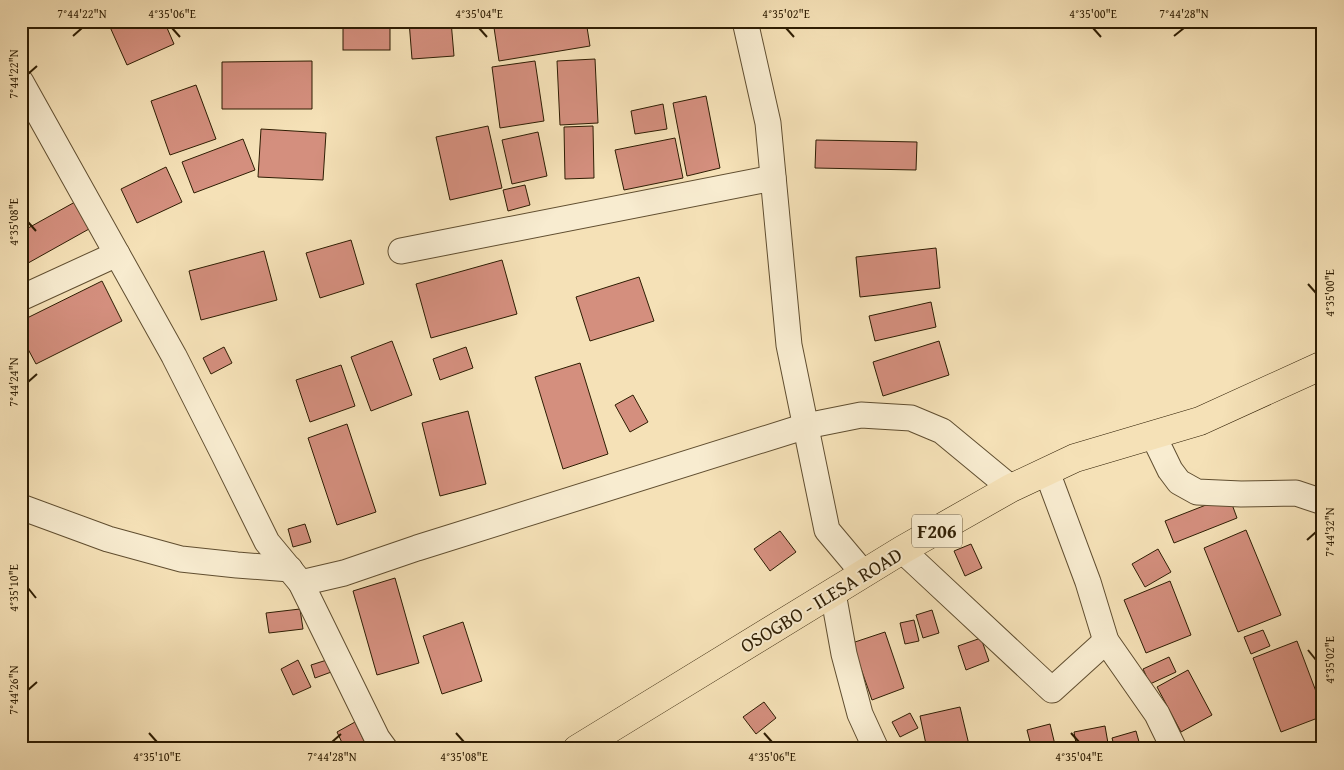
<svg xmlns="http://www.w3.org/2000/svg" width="1344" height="770" font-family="'Gentium Book Plus',serif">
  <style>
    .building { fill: #d48f7e; stroke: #2e1d03 }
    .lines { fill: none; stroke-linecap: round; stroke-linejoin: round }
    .street-casing { stroke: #604e30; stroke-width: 27 }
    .primary-casing { stroke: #2e1d03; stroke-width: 29 }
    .street { stroke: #f8ecd0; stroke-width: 25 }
    .primary { stroke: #f5e1b7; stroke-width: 28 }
    .ticks { fill: none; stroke: #2e1d03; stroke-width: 2 }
    .labels { text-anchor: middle; stroke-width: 4; stroke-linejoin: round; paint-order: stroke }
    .shield { fill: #f8ecd0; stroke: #6b5b40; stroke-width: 1 }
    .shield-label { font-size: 19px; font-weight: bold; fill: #2e1d03 }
    .street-label { font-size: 20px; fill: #2e1d03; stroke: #f8ecd0 }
    .neatline { fill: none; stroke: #2e1d03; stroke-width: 2 }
    .ticks-label { font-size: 12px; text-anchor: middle; fill: #2e1d03 }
  </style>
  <rect width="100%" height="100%" fill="#f5e1b7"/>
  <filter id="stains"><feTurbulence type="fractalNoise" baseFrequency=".004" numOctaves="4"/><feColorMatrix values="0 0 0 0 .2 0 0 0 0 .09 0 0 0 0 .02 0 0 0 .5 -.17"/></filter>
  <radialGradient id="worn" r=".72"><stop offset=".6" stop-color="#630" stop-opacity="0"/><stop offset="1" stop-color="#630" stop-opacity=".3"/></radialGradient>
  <g class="building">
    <polygon points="123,21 164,21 174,44 127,65 110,27"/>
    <rect x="343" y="21" width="47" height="29"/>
    <polygon points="409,21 451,21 454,56 412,59"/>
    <polygon points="493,21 586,21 590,46 499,61"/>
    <polygon points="595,59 598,123 560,125 557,61"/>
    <polygon points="312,61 312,109 222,109 222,62"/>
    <polygon points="535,61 544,121 500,128 492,67"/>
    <polygon points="196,85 216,139 170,155 151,101"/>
    <polygon points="706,96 720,168 687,176 673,103"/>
    <polygon points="663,104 667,129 635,134 631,111"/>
    <polygon points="488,126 502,188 450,200 436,137"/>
    <polygon points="593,126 594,178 565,179 564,127"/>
    <polygon points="261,129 326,133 323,180 258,177"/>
    <polygon points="538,132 547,176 512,184 502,140"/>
    <polygon points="675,138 683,178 624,190 615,150"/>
    <polygon points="243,139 255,170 194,193 182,162"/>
    <polygon points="816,140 917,142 916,170 815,168"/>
    <polygon points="166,167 182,202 137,223 121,189"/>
    <polygon points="525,185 530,205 508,211 503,190"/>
    <polygon points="75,202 89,229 21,267 21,232"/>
    <polygon points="351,240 364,284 320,298 306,253"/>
    <polygon points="936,248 940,288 860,297 856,257"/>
    <polygon points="264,251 277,300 201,320 189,271"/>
    <polygon points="502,260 517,314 431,338 416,284"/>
    <polygon points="639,277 654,321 590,341 576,297"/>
    <polygon points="102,281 122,321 36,364 21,336 21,321"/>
    <polygon points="931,302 936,327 875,341 869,316"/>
    <polygon points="392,341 412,395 371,411 351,357"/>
    <polygon points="939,341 949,375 883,396 873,362"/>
    <polygon points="224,347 232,363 211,374 203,358"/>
    <polygon points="466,347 473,368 440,380 433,359"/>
    <polygon points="580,363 608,454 563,469 535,377"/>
    <polygon points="341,365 355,406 310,422 296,380"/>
    <polygon points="633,395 648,422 630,432 615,405"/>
    <polygon points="468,411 486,484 440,496 422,423"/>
    <polygon points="347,424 376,512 337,525 308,438"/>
    <polygon points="1229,496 1237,518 1174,543 1165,521"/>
    <polygon points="305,524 311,542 293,547 288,529"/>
    <polygon points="1246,530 1281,615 1238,632 1204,548"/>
    <polygon points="780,531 796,552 770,571 754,549"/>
    <polygon points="971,544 982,568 965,576 954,551"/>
    <polygon points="1158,549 1171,572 1145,587 1132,564"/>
    <polygon points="395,578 419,663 377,675 353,591"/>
    <polygon points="1170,581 1191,635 1146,653 1124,600"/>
    <polygon points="300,609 303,629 269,633 266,613"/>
    <polygon points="932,610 939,633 923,638 916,615"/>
    <polygon points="914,620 919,641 905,644 900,623"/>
    <polygon points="463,622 482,681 442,694 423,636"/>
    <polygon points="1263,630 1270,646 1251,654 1244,637"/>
    <polygon points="885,632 904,688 872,700 852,643"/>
    <polygon points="981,638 989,661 966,670 958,646"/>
    <polygon points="1297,641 1323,710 1323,716 1281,732 1253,658"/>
    <polygon points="1169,657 1176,672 1150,684 1143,669"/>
    <polygon points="330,659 334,671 315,678 311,665"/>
    <polygon points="298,660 311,687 293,695 281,669"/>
    <polygon points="1188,670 1212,715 1181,732 1157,687"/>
    <polygon points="764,702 776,718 756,734 743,717"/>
    <polygon points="960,707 970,749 927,749 920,716"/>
    <polygon points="910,713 918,728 900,737 892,722"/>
    <polygon points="355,722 368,749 345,749 337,732"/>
    <polygon points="1050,724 1056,749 1032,749 1027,730"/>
    <polygon points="1105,726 1109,749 1077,749 1074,732"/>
    <polygon points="1136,731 1141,749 1115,749 1112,738"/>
  </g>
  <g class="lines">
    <g class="street-casing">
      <g id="street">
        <polyline points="745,21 768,123 789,345 827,530 864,574"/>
        <polyline points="21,82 174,356 224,455 267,542 301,583 377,738 385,749"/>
        <polyline points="401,251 773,178"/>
        <polyline points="21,298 117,254"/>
        <polyline points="1153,435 1170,470 1179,482 1197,492 1241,494 1296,493 1323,502"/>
        <polyline points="1047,472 1088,582 1106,641 1157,714 1174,749"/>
        <polyline points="21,507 108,539 181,559 237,565 290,569"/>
        <polyline points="902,550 1052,690 1106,641"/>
        <polyline points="301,583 344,573 417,548 806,426 861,415 911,418 942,431 1011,488"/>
        <polyline points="833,593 844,654 860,714 876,749"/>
      </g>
    </g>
    <g class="primary-casing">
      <polyline id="primary" points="577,749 902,550 1011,488 1075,458 1200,421 1323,365"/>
    </g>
    <use href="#street" class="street"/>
    <use href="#primary" class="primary"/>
  </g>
  <path class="ticks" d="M172,28l8,9M479,28l8,9M786,28l8,9M1093,28l8,9M73,36l9,-8M1174,36l10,-8M28,74l9,-8M28,222l8,9M1308,284l8,9M28,382l9,-8M1307,540l9,-8M28,588l8,10M1308,650l8,10M28,690l9,-8M149,733l8,9M456,733l8,9M764,733l8,9M1071,733l8,9M332,742l9,-8"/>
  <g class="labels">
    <rect class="shield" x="912" y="514.5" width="50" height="33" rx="4"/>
    <g class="shield-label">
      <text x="937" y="538">F206</text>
    </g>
    <g class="street-label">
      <text transform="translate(821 600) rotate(-31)" y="7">OSOGBO - ILESA ROAD</text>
    </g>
  </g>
  <rect width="1344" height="770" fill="none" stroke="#f5e1b7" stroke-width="55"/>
  <rect x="28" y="28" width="1288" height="714" class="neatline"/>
  <g class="ticks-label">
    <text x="82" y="18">7°44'22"N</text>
    <text x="172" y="18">4°35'06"E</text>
    <text x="479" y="18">4°35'04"E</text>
    <text x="786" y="18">4°35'02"E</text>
    <text x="1093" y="18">4°35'00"E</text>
    <text x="1184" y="18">7°44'28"N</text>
    <text transform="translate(14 74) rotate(-90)" y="4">7°44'22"N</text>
    <text transform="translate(14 222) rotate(-90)" y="4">4°35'08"E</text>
    <text transform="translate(1330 293) rotate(-90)" y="4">4°35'00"E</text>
    <text transform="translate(14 382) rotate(-90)" y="4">7°44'24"N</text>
    <text transform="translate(1330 532) rotate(-90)" y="4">7°44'32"N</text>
    <text transform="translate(14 588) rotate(-90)" y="4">4°35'10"E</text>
    <text transform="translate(1330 660) rotate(-90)" y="4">4°35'02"E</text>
    <text transform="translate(14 690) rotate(-90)" y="4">7°44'26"N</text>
    <text x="157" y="761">4°35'10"E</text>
    <text x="332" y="761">7°44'28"N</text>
    <text x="464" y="761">4°35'08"E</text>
    <text x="772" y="761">4°35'06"E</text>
    <text x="1079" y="761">4°35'04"E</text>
  </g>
  <rect width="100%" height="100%" filter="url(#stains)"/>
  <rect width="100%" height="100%" fill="url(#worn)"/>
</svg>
